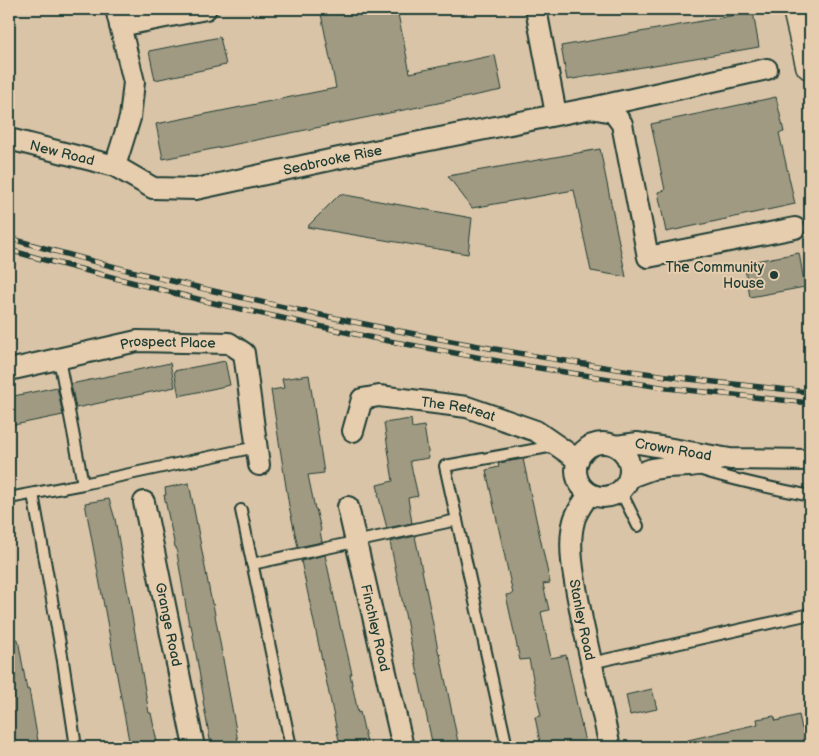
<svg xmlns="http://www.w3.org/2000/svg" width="819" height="756" font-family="'Balsamiq Sans',sans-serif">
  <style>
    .building { fill: #a09a83; stroke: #1f3d34 }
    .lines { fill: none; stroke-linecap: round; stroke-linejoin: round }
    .service-casing { stroke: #1f3d34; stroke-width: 14 }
    .minor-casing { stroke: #1f3d34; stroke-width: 24 }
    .secondary-casing { stroke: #1f3d34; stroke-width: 31 }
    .service { stroke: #e6cdae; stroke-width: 10 }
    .minor { stroke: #e6cdae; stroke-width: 20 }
    .secondary { stroke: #e6cdae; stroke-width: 28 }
    .rail-casing { stroke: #1f3d34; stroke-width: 5.5 }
    .rail { stroke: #e6cdae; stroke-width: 4; stroke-dasharray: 11; stroke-linecap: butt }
    .poi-dot { fill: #1f3d34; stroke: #e6cdae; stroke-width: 2 }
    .labels { text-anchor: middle; stroke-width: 4; stroke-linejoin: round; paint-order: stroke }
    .street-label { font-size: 14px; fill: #1f3d34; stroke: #e6cdae }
    .poi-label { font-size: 14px; fill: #1f3d34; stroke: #e6cdae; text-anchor: end }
  </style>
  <rect width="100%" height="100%" fill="#dac4a7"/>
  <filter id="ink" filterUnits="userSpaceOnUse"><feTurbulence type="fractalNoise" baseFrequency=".02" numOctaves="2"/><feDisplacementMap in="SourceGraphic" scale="10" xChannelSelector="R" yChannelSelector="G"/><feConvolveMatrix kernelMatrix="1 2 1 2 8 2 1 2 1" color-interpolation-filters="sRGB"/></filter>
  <g filter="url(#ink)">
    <g class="building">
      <polygon points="320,9 397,9 410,73 495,55 502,90 163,159 156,124 336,88"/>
      <polygon points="753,12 759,47 567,80 561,46"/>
      <polygon points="220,37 226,65 155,80 149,51"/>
      <polygon points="776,97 784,132 779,133 795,204 666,232 658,192 665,190 651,124"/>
      <polygon points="600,149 626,277 591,271 574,190 472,208 448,176"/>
      <polygon points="340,194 472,218 468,254 307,227"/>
      <polygon points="799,253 805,287 750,297 744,263"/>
      <polygon points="225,361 230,385 179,396 174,371"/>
      <polygon points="170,363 175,387 76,408 71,384"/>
      <polygon points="309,375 324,473 308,475 315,509 316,509 321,530 320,531 322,542 298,547 289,506 271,390 284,388 282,379"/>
      <polygon points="57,387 63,415 9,426 9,397"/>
      <polygon points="411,419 412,428 424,426 429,458 410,461 418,496 408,498 412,523 387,528 378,494 379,493 377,485 393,481 384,423"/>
      <polygon points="523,459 550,583 543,584 549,610 541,612 551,658 566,655 586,747 541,747 535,717 541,716 529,659 520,660 506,595 513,594 486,470 499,467 498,463"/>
      <polygon points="189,483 212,604 213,604 239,747 213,747 212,740 210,740 203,701 204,700 191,625 189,625 176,547 175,547 164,495 166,495 165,488"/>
      <polygon points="109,499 115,519 149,713 151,713 158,747 130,747 128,735 85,503"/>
      <polygon points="415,536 430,609 439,655 440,654 459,747 433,747 413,650 412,650 405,614 390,542"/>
      <polygon points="325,555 341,630 342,630 352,674 350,674 358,713 360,712 368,747 341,747 338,736 301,561"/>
      <polygon points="18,639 27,690 29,689 39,747 9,747 9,640"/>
      <polygon points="652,689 657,709 630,715 626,695"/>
      <polygon points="799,715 802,729 807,728 810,747 689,747 688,740 758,724 757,719 774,716 776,721"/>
    </g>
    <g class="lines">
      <g class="service-casing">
        <g id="service">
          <polyline points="59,359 83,484"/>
          <path d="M699,469c36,12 74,19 111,27"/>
          <polyline points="621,492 638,526"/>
          <polyline points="33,494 63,661 76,747"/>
          <polyline points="9,498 83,484 256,447"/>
          <polyline points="241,510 291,747"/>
          <polyline points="252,564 457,520"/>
          <polyline points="591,663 810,614"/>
          <polyline points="507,747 445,466 554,446"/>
        </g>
      </g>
      <g class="minor-casing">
        <g id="minor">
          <polyline points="536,9 556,114"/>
          <polyline points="120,26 206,9"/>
          <polyline points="596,107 767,69"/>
          <path id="s1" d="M9,139l106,27 38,22 43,1 143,-31 252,-50 22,4 9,12 26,133 147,-29"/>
          <polyline points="115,166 130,118 134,82 116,9"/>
          <path id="s2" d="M9,370l128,-29 92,2 15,10 15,112"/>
          <path id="s3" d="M353,431l9,-32 17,-3 88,11 69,24 42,29"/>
          <circle cx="603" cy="470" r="27"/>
          <path id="s4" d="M616,446l22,-3 92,16 80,1"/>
          <polyline points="630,477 652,469 666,467 690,466 716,462"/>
          <path id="s5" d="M589,494c-5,8 -13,18 -15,27 -8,29 3,69 8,99 9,42 19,85 28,127"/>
          <path id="s6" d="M144,502l50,245"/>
          <path id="s7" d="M348,507l55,240"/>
        </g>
      </g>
      <g class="secondary-casing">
        <polyline id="secondary" points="797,9 810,65"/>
      </g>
      <use href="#service" class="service"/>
      <use href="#minor" class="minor"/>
      <use href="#secondary" class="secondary"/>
      <g class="rail-casing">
        <g id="rail">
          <path d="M9,238c92,27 185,49 279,70 125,27 252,51 379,68 48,7 96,11 143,16"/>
          <polyline points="9,250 45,260 209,302 373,338 520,365 667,388 810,403"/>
        </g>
      </g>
      <use href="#rail" class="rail"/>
    </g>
  </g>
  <circle class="poi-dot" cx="774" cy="275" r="5"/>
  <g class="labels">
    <g class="street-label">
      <text dy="5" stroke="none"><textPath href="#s1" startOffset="55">New Road</textPath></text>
      <text dy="5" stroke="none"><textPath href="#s1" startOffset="336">Seabrooke Rise</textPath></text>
      <text dy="5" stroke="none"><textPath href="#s2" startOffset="162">Prospect Place</textPath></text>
      <text dy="5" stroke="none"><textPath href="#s3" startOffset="131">The Retreat</textPath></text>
      <text dy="5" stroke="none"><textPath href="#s4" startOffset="58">Crown Road</textPath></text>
      <text dy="5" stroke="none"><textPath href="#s5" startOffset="131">Stanley Road</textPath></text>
      <text dy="5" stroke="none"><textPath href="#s6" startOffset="125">Grange Road</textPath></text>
      <text dy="5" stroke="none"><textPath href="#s7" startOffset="124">Finchley Road</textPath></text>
    </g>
    <g class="poi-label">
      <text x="764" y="272">The Community<tspan x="764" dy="16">House</tspan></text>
    </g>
  </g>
  <rect width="819" height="756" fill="none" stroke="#e6cdae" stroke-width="30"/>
  <rect x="15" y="15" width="789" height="726" fill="none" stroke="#1f3d34" stroke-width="2" filter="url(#ink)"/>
</svg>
